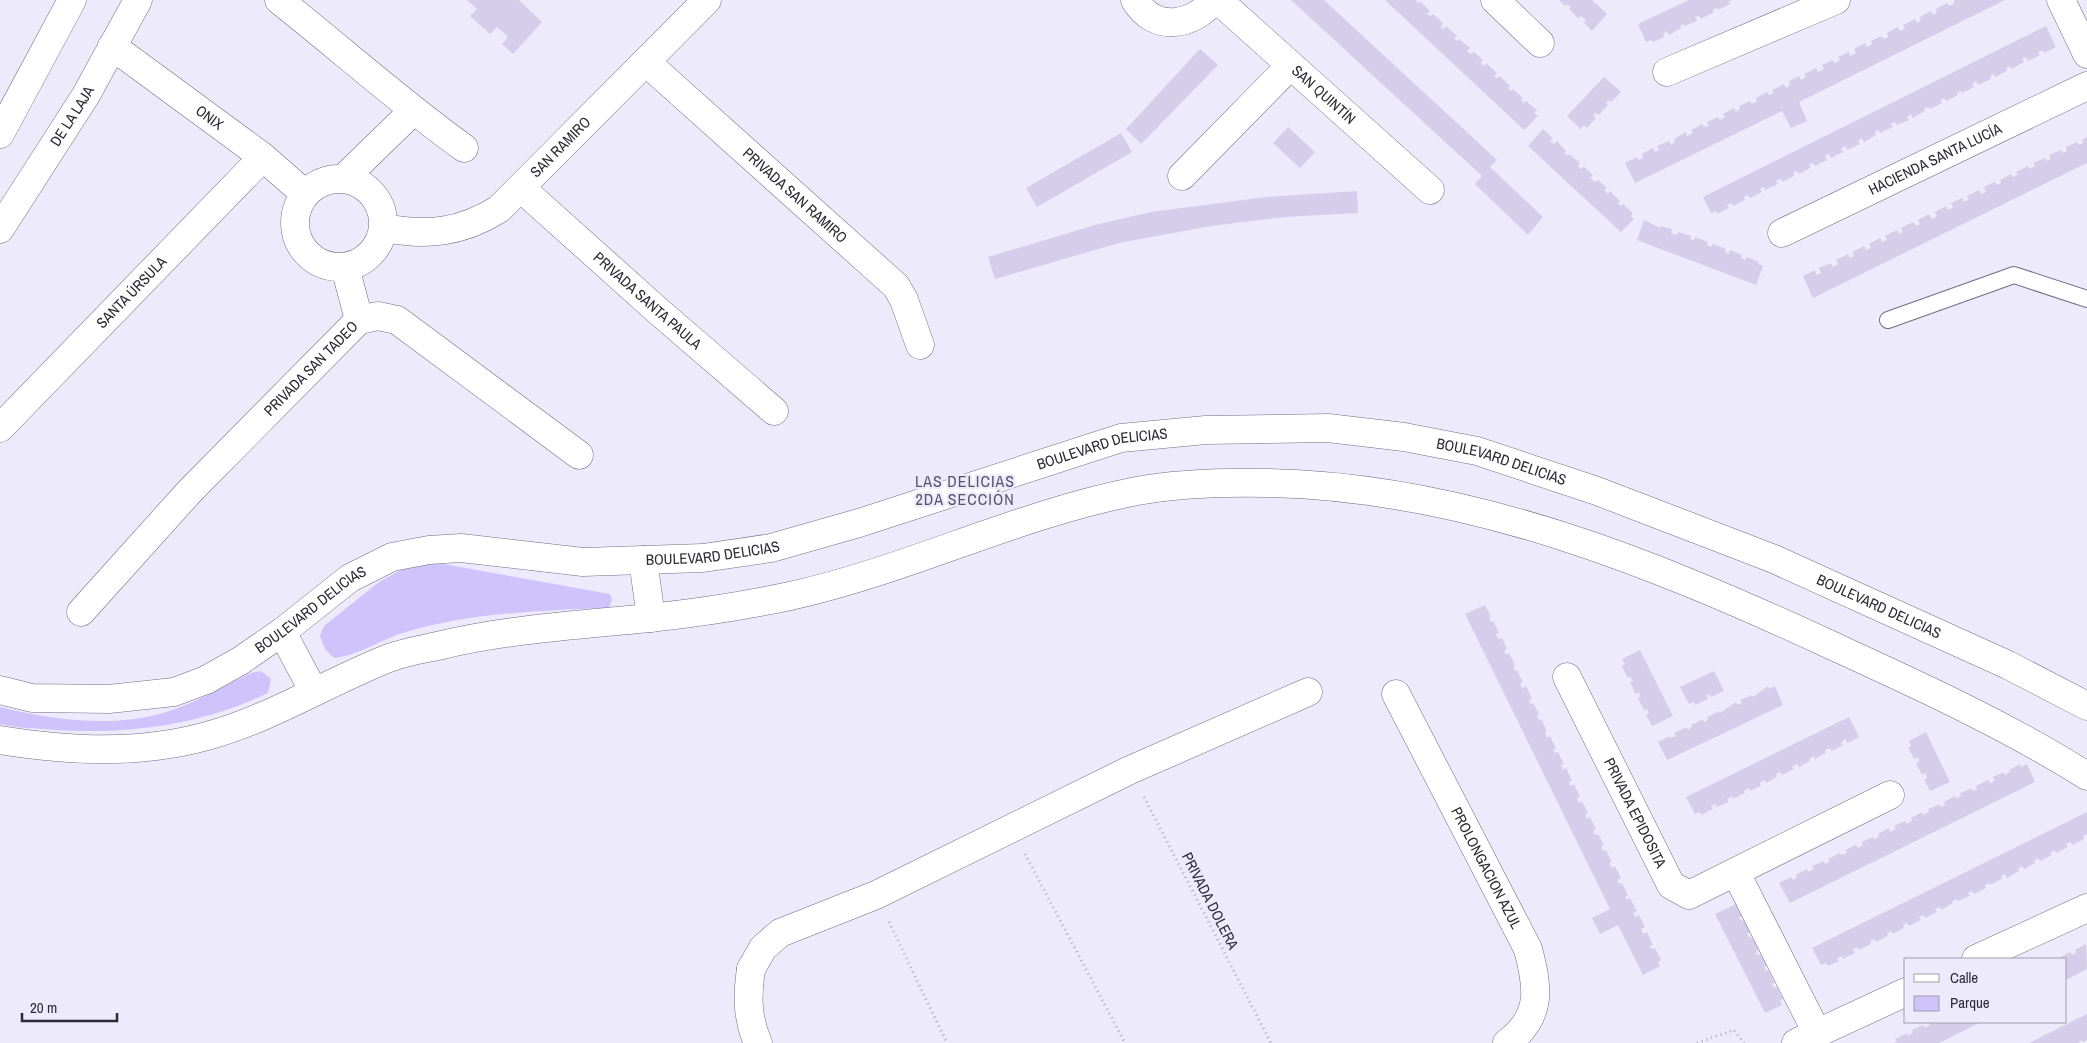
<svg xmlns="http://www.w3.org/2000/svg" width="2087" height="1043" font-family="'Archivo Narrow',sans-serif">
  <style>
    .green { fill: #cec3fb }
    .building { fill: #d4ceea }
    .lines { fill: none; stroke-linecap: round; stroke-linejoin: round }
    .service-casing { stroke: #726d86; stroke-width: 18 }
    .minor-casing { stroke: #726d86; stroke-width: 29 }
    .tertiary-casing { stroke: #726d86; stroke-width: 29 }
    .secondary-casing { stroke: #726d86; stroke-width: 29 }
    .path { stroke: #afacbb; stroke-width: 3; stroke-dasharray: 1 4; stroke-linecap: butt }
    .service { stroke: #fff; stroke-width: 16 }
    .minor { stroke: #fff; stroke-width: 28 }
    .tertiary { stroke: #fff; stroke-width: 28 }
    .secondary { stroke: #fff; stroke-width: 28 }
    .labels { text-anchor: middle; stroke-width: 4.5; stroke-linejoin: round; paint-order: stroke }
    .street-label { font-size: 15px; fill: #2d2a35; stroke: #edeafb }
    .neighbourhood-label { font-size: 16px; letter-spacing: 1px; fill: #58536b; stroke: #edeafb }
  </style>
  <rect width="100%" height="100%" fill="#edeafb"/>
  <g class="green">
    <path d="M432,562l178,32 2,6 -3,8c-65,2 -137,5 -200,23 -26,7 -48,24 -75,27l-9,-9 -5,-13 4,-10 55,-44 22,-12z"/>
    <path d="M261,671l10,8 -3,14c-69,33 -147,43 -223,36 -14,-1 -31,-1 -45,-5v-17c53,13 110,21 163,6 27,-7 62,-28 88,-40z"/>
  </g>
  <g class="building">
    <polygon points="467,0 519,0 542,22 513,54 502,44 508,37 497,27 490,34 470,16 477,9"/>
    <polygon points="1291,0 1324,0 1497,160 1490,167 1543,217 1528,235 1475,184 1482,176"/>
    <polygon points="1385,0 1416,0 1418,4 1420,1 1430,11 1427,14 1431,16 1433,14 1443,23 1441,27 1444,29 1446,26 1457,36 1454,38 1457,41 1459,39 1470,48 1467,51 1471,54 1474,52 1483,60 1481,63 1484,66 1487,64 1497,73 1494,76 1497,78 1500,76 1510,86 1508,88 1511,91 1513,89 1523,98 1521,100 1524,103 1526,101 1537,110 1534,113 1538,116 1524,130"/>
    <polygon points="1559,0 1592,0 1607,14 1592,31 1584,23 1586,20 1581,16 1578,18 1569,9 1571,7 1567,4 1565,6"/>
    <polygon points="1689,0 1732,0 1728,2 1730,4 1718,10 1717,8 1712,10 1714,12 1701,19 1699,16 1695,17 1697,21 1685,26 1683,24 1680,26 1681,28 1669,35 1667,31 1663,34 1664,37 1653,42 1651,40 1646,42 1638,24"/>
    <polygon points="1954,0 2005,0 1799,102 1807,121 1791,128 1782,111 1635,183 1625,163 1637,157 1638,160 1643,158 1642,154 1653,148 1655,152 1659,150 1657,146 1669,141 1671,145 1675,142 1674,139 1686,132 1687,136 1693,133 1691,130 1702,124 1704,127 1709,126 1707,122 1718,117 1720,120 1725,117 1723,114 1734,108 1736,112 1740,109 1739,106 1750,101 1752,104 1757,101 1756,98 1767,92 1769,95 1774,93 1772,90 1784,84 1786,88 1790,85 1789,81 1799,76 1801,80 1806,77 1804,74 1816,68 1818,72 1824,69 1822,65 1833,60 1835,63 1840,60 1838,57 1849,52 1850,56 1856,53 1854,49 1865,43 1867,47 1872,44 1871,41 1881,36 1884,39 1888,37 1887,33 1898,27 1900,31 1905,28 1903,25 1915,19 1917,23 1921,20 1920,17 1931,11 1933,15 1937,12 1936,9 1947,3 1949,6 1954,4"/>
    <polygon points="2046,26 2056,47 2044,53 2043,50 2038,52 2040,55 2028,61 2026,57 2022,59 2024,62 2011,69 2010,66 2006,68 2007,71 1995,77 1994,74 1990,76 1991,79 1978,85 1976,81 1972,84 1974,87 1962,93 1961,91 1957,93 1958,95 1946,101 1944,98 1940,100 1942,103 1930,109 1928,107 1924,108 1925,111 1912,118 1911,114 1907,117 1909,120 1897,125 1895,122 1891,124 1893,127 1880,133 1878,130 1875,132 1876,135 1864,142 1862,138 1858,141 1860,144 1847,150 1846,146 1841,149 1843,152 1831,158 1829,154 1825,156 1827,160 1815,166 1813,163 1809,164 1810,168 1799,174 1797,171 1793,173 1794,176 1782,182 1781,179 1776,181 1778,184 1765,190 1764,187 1760,189 1762,192 1750,198 1748,195 1744,197 1745,200 1733,206 1732,203 1727,205 1729,208 1717,214 1716,211 1711,213 1703,197"/>
    <polygon points="1200,49 1218,65 1141,144 1126,129"/>
    <polygon points="1604,77 1621,92 1611,102 1609,100 1606,103 1608,105 1599,115 1596,113 1593,116 1596,118 1587,128 1584,125 1581,129 1567,116"/>
    <polygon points="1288,127 1315,152 1300,168 1273,143"/>
    <polygon points="1543,129 1553,138 1550,141 1554,144 1557,141 1566,151 1564,153 1568,156 1569,154 1580,163 1578,166 1581,169 1584,167 1593,175 1590,178 1595,182 1598,180 1607,188 1604,190 1608,194 1610,191 1620,201 1618,203 1621,206 1623,204 1633,213 1631,216 1634,219 1621,232 1528,146"/>
    <polygon points="1121,133 1132,152 1037,207 1026,188"/>
    <polygon points="2087,137 2087,163 1813,298 1803,276 1815,270 1816,275 1821,273 1819,268 1831,263 1833,267 1838,264 1836,260 1848,254 1850,258 1854,256 1852,252 1864,246 1866,250 1871,248 1869,244 1880,238 1882,242 1887,240 1885,236 1897,230 1899,234 1903,232 1901,228 1913,222 1916,226 1920,224 1918,220 1929,214 1932,219 1937,216 1935,212 1946,206 1948,210 1953,208 1951,203 1962,198 1964,202 1969,199 1967,196 1979,190 1981,194 1986,192 1984,187 1995,182 1997,185 2001,183 2000,180 2011,174 2013,177 2018,175 2016,172 2028,166 2030,169 2035,166 2033,163 2045,158 2047,161 2051,159 2049,155 2061,150 2063,153 2067,151 2066,147 2077,142 2079,145 2083,143 2082,140"/>
    <polygon points="1357,191 1358,213 1285,217 1211,226 1119,243 995,279 988,257 1095,225 1151,212 1266,197"/>
    <polygon points="1644,220 1660,228 1661,226 1672,229 1671,233 1677,235 1678,232 1691,236 1690,239 1694,240 1695,237 1708,242 1707,245 1711,247 1713,244 1726,249 1725,252 1729,254 1730,250 1742,255 1741,258 1745,260 1747,257 1759,262 1758,264 1763,266 1756,285 1637,240"/>
    <polygon points="1485,605 1491,617 1489,618 1491,622 1493,621 1499,633 1496,634 1498,639 1502,638 1507,649 1504,651 1507,655 1509,653 1515,665 1513,666 1515,671 1517,670 1523,682 1520,684 1522,688 1526,686 1532,699 1529,700 1530,704 1533,703 1539,714 1537,716 1539,720 1541,719 1547,731 1545,732 1547,738 1550,736 1556,748 1553,750 1555,753 1558,752 1564,764 1561,765 1563,770 1566,768 1572,780 1569,782 1571,786 1574,784 1580,796 1577,798 1579,803 1582,801 1588,813 1585,815 1587,819 1590,817 1596,829 1593,831 1595,835 1598,834 1604,845 1601,847 1603,851 1606,850 1612,862 1609,863 1612,868 1615,866 1621,878 1617,880 1619,884 1622,883 1628,895 1625,897 1627,900 1630,898 1637,911 1633,913 1635,917 1639,915 1645,927 1641,929 1643,934 1647,932 1653,945 1649,946 1652,949 1655,948 1661,960 1658,962 1660,966 1643,975 1618,925 1600,934 1592,918 1610,909 1465,614"/>
    <polygon points="1640,650 1673,716 1652,726 1646,715 1649,713 1647,709 1644,710 1638,698 1640,697 1639,692 1636,694 1630,682 1633,681 1630,677 1628,678 1622,666 1625,664 1622,659"/>
    <polygon points="1714,671 1724,691 1711,697 1709,694 1706,696 1708,699 1695,705 1694,702 1689,704 1680,687"/>
    <polygon points="1768,686 1769,689 1775,686 1783,705 1667,760 1658,742 1670,736 1671,738 1676,736 1674,733 1687,727 1688,730 1692,727 1691,725 1703,719 1704,722 1708,720 1707,717 1719,711 1720,713 1736,702 1737,705 1742,703 1740,700 1752,695 1753,697"/>
    <polygon points="1849,717 1859,737 1847,743 1846,739 1841,742 1843,745 1831,751 1830,748 1825,750 1826,753 1815,759 1814,756 1809,759 1810,761 1799,767 1798,764 1792,766 1794,769 1782,775 1780,772 1776,774 1777,777 1766,783 1764,780 1760,783 1761,786 1750,791 1749,788 1744,791 1745,793 1733,799 1732,796 1727,799 1729,802 1717,807 1715,804 1711,806 1713,809 1701,815 1700,812 1695,814 1686,797"/>
    <polygon points="1926,732 1950,782 1930,791 1924,780 1927,778 1925,773 1922,775 1916,764 1919,762 1918,757 1914,759 1908,748 1911,746 1909,741"/>
    <polygon points="2020,764 2021,767 2027,764 2035,782 1790,903 1779,883 1791,877 1793,880 1797,877 1796,875 1807,869 1808,872 1814,869 1812,866 1824,861 1825,864 1830,861 1828,859 1840,853 1841,855 1847,853 1845,850 1856,845 1858,848 1863,845 1862,842 1873,837 1874,839 1879,837 1878,834 1889,828 1890,832 1896,829 1894,826 1905,821 1906,824 1912,821 1911,818 1922,812 1923,815 1929,812 1927,810 1939,804 1940,807 1945,805 1944,802 1955,796 1956,799 1961,796 1959,794 1971,788 1972,791 1977,789 1976,786 1988,780 1990,783 1995,781 1993,777 2004,772 2005,775 2010,772 2009,770"/>
    <polygon points="2087,812 2087,834 2083,836 2084,839 2072,845 2071,842 2066,844 2068,847 2056,853 2055,850 2050,853 2052,855 2040,861 2038,858 2034,861 2035,863 2024,869 2022,866 2018,869 2019,871 2007,878 2005,874 2001,876 2002,879 1990,885 1989,883 1985,885 1986,888 1974,894 1972,891 1968,893 1970,896 1958,901 1957,899 1952,901 1953,903 1941,910 1940,907 1935,909 1937,912 1925,918 1924,915 1919,917 1921,920 1909,926 1907,923 1903,925 1904,928 1893,934 1891,931 1887,933 1888,936 1876,942 1875,939 1870,941 1871,944 1859,950 1858,947 1853,949 1855,953 1843,959 1842,956 1837,958 1839,961 1828,966 1826,963 1821,965 1812,948"/>
    <polygon points="1736,904 1742,916 1739,918 1741,921 1744,920 1750,932 1747,934 1750,938 1752,937 1759,950 1756,951 1757,955 1761,954 1767,966 1764,967 1766,971 1768,970 1775,983 1772,984 1774,988 1777,987 1783,999 1780,1001 1782,1005 1765,1013 1715,914"/>
    <polygon points="2086,944 2087,969 2066,980 2066,959 2059,958 2070,952 2072,955 2076,953 2075,950"/>
    <polygon points="2087,1014 2087,1040 2083,1042 2082,1040 2078,1043 2029,1043"/>
    <polygon points="1930,1022 1981,1022 1939,1043 1894,1043 1897,1041 1895,1039 1907,1033 1908,1036 1913,1033 1912,1030 1923,1025 1925,1028 1930,1025"/>
  </g>
  <g class="lines">
    <g class="service-casing">
      <polyline id="service" points="1888,320 2014,275 2087,299"/>
    </g>
    <g class="minor-casing">
      <g id="minor">
        <path d="M279,0c62,49 121,102 185,148"/>
        <path id="s1" d="M1218,0l212,190"/>
        <polyline points="1495,0 1540,43"/>
        <path id="s2" d="M646,62l250,224 8,14 16,45"/>
        <polyline points="1667,72 1836,0"/>
        <polyline points="1182,176 1290,66"/>
        <polyline points="343,179 413,111"/>
        <path id="s3" d="M522,189l135,121 117,101"/>
        <path id="s4" d="M383,228c44,8 78,5 116,-19l208,-209"/>
        <path id="s5" d="M1782,233l305,-147"/>
        <polyline points="345,267 359,320"/>
        <path id="s6" d="M0,428l263,-271"/>
        <path id="s7" d="M81,612l108,-120 170,-172 19,-4 19,4 182,135"/>
        <path id="s8" d="M1567,677l104,208 18,10 201,-100"/>
        <path id="s9" d="M1396,694l132,255c10,38 15,67 -21,94"/>
        <polyline points="1736,873 1817,1033"/>
        <polyline points="1976,959 2087,908"/>
        <polyline points="751,969 763,948 780,933 876,895 1130,770 1308,692"/>
        <polyline points="1796,1043 1906,992"/>
      </g>
    </g>
    <g class="tertiary-casing">
      <g id="tertiary">
        <path d="M1135,0c19,33 58,26 79,0"/>
        <polyline points="2061,0 2087,54"/>
        <path id="s10" d="M112,46l151,111 42,37"/>
        <polyline points="0,134 72,0"/>
        <circle cx="339" cy="223" r="44"/>
        <path id="s11" d="M0,229l86,-134 52,-95"/>
        <polyline points="643,560 651,618"/>
        <polyline points="282,632 314,692"/>
        <path d="M751,969c-4,27 -4,49 7,74"/>
      </g>
    </g>
    <g class="secondary-casing">
      <g id="secondary">
        <path id="s12" d="M0,690l32,8 77,1 65,-7 32,-12 34,-19 42,-29 68,-54 42,-21 37,-7 32,-2 122,14 120,-4 68,-10 88,-25 262,-85 85,-8 122,-2 76,9 73,14 120,40 177,68 234,106 79,41"/>
        <path d="M0,740c69,11 138,15 207,-4 63,-17 121,-54 182,-78 16,-6 35,-9 53,-13 67,-16 138,-20 207,-27 47,-5 94,-12 141,-22 118,-26 228,-82 347,-105 43,-8 87,-9 131,-8 200,4 386,80 565,163 87,40 173,79 254,130"/>
      </g>
    </g>
    <g class="path">
      <polyline points="1144,797 1271,1043"/>
      <polyline points="1025,854 1125,1043"/>
      <polyline points="889,922 947,1043"/>
      <polyline points="1697,1043 1734,1030 1744,1043"/>
    </g>
    <use href="#service" class="service"/>
    <use href="#minor" class="minor"/>
    <use href="#tertiary" class="tertiary"/>
    <use href="#secondary" class="secondary"/>
  </g>
  <g class="labels">
    <g class="street-label">
      <text dy="5" stroke="none"><textPath href="#s1" startOffset="142">SAN QUINTÍN</textPath></text>
      <text dy="5" stroke="none"><textPath href="#s11" startOffset="134">DE LA LAJA</textPath></text>
      <text dy="5" stroke="none"><textPath href="#s10" startOffset="121">ONIX</textPath></text>
      <text dy="5" stroke="none"><textPath href="#s4" startOffset="208">SAN RAMIRO</textPath></text>
      <text dy="5" stroke="none"><textPath href="#s5" startOffset="170">HACIENDA SANTA LUCÍA</textPath></text>
      <text dy="5" stroke="none"><textPath href="#s2" startOffset="200">PRIVADA SAN RAMIRO</textPath></text>
      <text dy="5" stroke="none"><textPath href="#s6" startOffset="189">SANTA ÚRSULA</textPath></text>
      <text dy="5" stroke="none"><textPath href="#s3" startOffset="168">PRIVADA SANTA PAULA</textPath></text>
      <text dy="5" stroke="none"><textPath href="#s7" startOffset="335">PRIVADA SAN TADEO</textPath></text>
      <text dy="5" stroke="none"><textPath href="#s12" startOffset="1161">BOULEVARD DELICIAS</textPath></text>
      <text dy="5" stroke="none"><textPath href="#s12" startOffset="1566">BOULEVARD DELICIAS</textPath></text>
      <text dy="5" stroke="none"><textPath href="#s12" startOffset="756">BOULEVARD DELICIAS</textPath></text>
      <text dy="5" stroke="none"><textPath href="#s12" startOffset="1971">BOULEVARD DELICIAS</textPath></text>
      <text dy="5" stroke="none"><textPath href="#s12" startOffset="336">BOULEVARD DELICIAS</textPath></text>
      <text dy="5" stroke="none"><textPath href="#s8" startOffset="152">PRIVADA EPIDOSITA</textPath></text>
      <text dy="5" stroke="none"><textPath href="#s9" startOffset="196">PROLONGACION AZUL</textPath></text>
      <text transform="translate(1210 901) rotate(63)" y="5">PRIVADA DOLERA</text>
    </g>
    <g class="neighbourhood-label">
      <text x="965" y="487">LAS DELICIAS<tspan x="965" dy="18">2DA SECCIÓN</tspan></text>
    </g>
  </g>
  <rect x="1904" y="958" width="162" height="65" fill="#edeafb" stroke="#a09dac"/>
  <rect x="1914" y="974" width="25" height="8" fill="#ffffff" stroke="#a09dac"/>
  <text x="1950" y="983" font-size="15" fill="#2d2a35">Calle</text>
  <rect x="1914" y="996" width="25" height="15" fill="#cec3fb" stroke="#a09dac"/>
  <text x="1950" y="1008" font-size="15" fill="#2d2a35">Parque</text>
  <path d="M22 1013v8h95v-8" fill="none" stroke="#2d2a35" stroke-width="2.5"/>
  <text x="30" y="1013" font-size="15" fill="#2d2a35" stroke="#edeafb" stroke-width="4" paint-order="stroke">20 m</text>
</svg>
